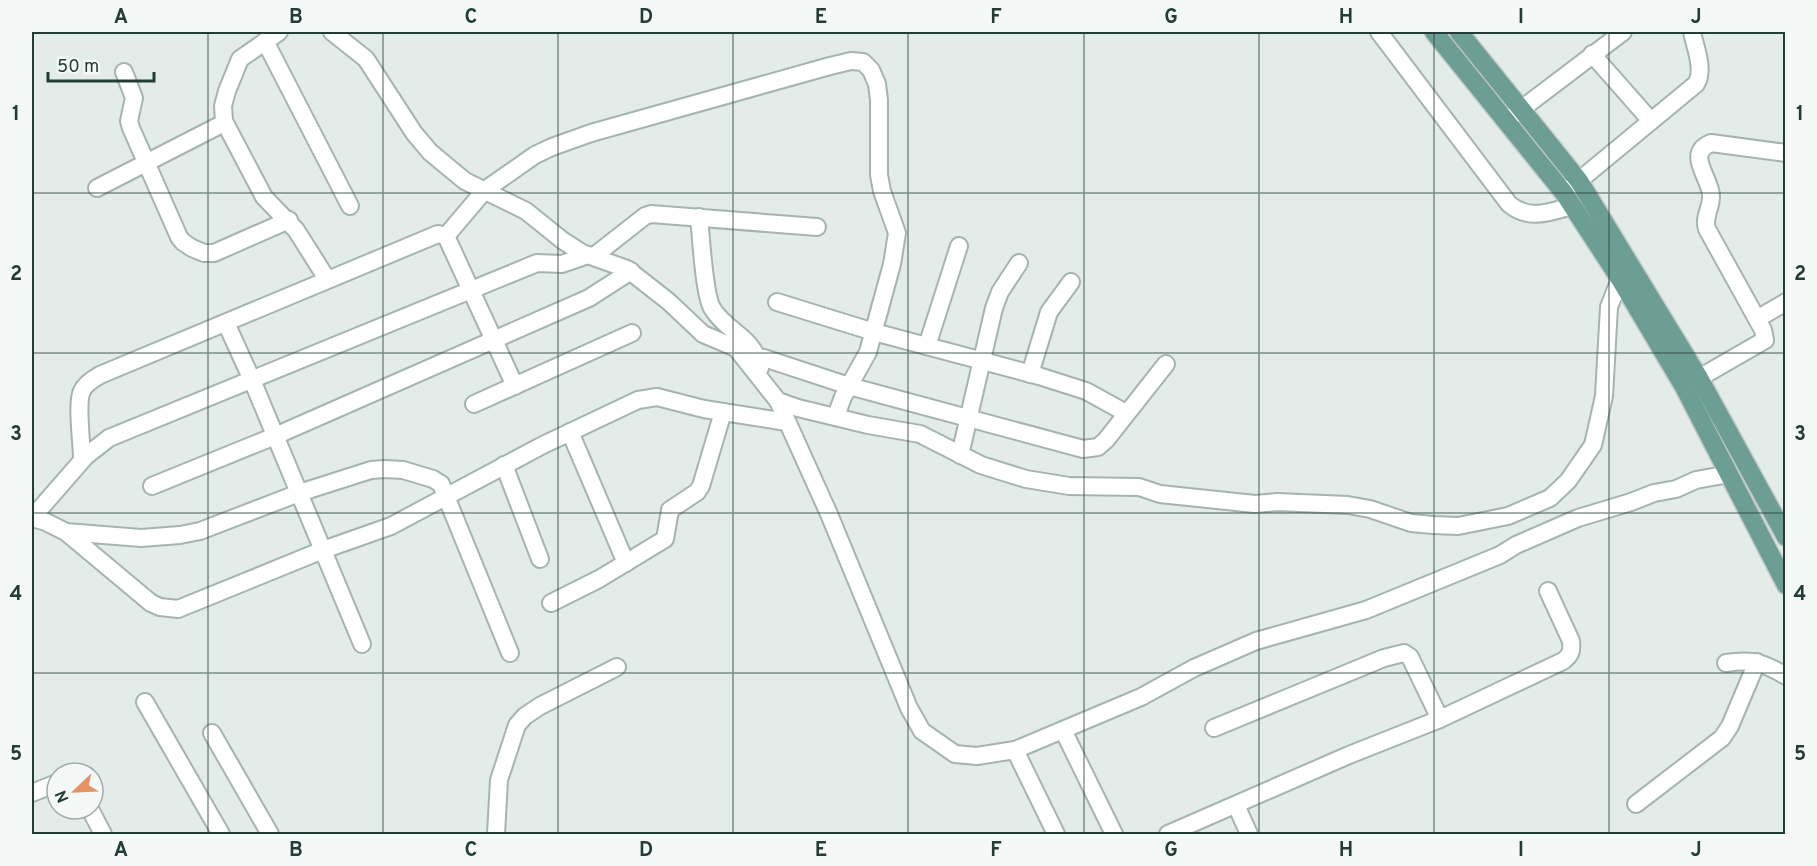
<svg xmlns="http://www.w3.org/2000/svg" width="1817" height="866" font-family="Overpass,sans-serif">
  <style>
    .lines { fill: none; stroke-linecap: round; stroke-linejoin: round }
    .minor-casing { stroke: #a6b4b0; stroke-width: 20 }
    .major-casing { stroke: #c2c8c7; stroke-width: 21 }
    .minor { stroke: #fff; stroke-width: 16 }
    .major { stroke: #6c9e95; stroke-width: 18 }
    .grid { fill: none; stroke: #243c38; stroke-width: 1.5; stroke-opacity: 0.55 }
    .neatline { fill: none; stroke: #243c38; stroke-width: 2 }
    .grid-label { font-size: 20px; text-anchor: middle; font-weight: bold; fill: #243c38 }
  </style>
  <rect width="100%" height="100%" fill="#e3ece9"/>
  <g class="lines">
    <g class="minor-casing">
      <g id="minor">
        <polyline points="279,32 240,59 227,91 223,106 224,121 264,197 296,230 327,279"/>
        <polyline points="332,32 366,59 414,133 430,152 448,167 465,181 526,211 562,240 582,253 627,269 668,301 703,334 736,348 778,401 798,408 868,425 920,434 981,465 1026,479 1069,486 1139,487 1160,494 1255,504 1277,502 1348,505 1370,509 1411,523 1433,525 1458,526 1508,516 1550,498 1568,481 1593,445 1604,396 1609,307 1620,279"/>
        <path d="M1379,32l130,172c20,17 41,8 63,2"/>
        <polyline points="265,41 350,206"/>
        <polyline points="1592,54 1651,121"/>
        <polyline points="124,72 134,98 129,121 131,128 179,237 183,242 192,248 204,253 214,253 289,220"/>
        <polyline points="1507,120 1623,32"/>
        <polyline points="97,188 224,123"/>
        <path d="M1564,193l132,-109c9,-14 -1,-37 -4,-52"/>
        <path d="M699,217c2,19 5,77 13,91 15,25 42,28 48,60"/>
        <polyline points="446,236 485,190 535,155 552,147 591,133 830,66 851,61 863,62 871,70 877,84 879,100 879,175 882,191 897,233 892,264 868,352 843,397 836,416"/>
        <polyline points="594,256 645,216 651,214 817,227"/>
        <polyline points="777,302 874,332 1039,376 1086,391 1126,413"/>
        <polyline points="1757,319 1786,302"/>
        <polyline points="226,323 252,380 362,644"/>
        <polyline points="927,346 959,246"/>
        <polyline points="757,357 764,358 849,386 1083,449 1098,447 1106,440 1166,364"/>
        <polyline points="1030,374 1049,312 1071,282"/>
        <path d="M1699,378l66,-38 -2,-10 -56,-101c-4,-12 4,-20 4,-32 1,-18 -27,-43 0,-54l75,10"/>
        <polyline points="778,401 829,514 909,708 922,731 955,754 977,756 1015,750 1141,697 1194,668 1256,641 1366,610 1500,555 1516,545 1578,518 1631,502 1654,493 1676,489 1696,480 1729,474"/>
        <polyline points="474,404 632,333"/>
        <polyline points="570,432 626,563"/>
        <polyline points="960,455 994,308 1000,292 1019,263"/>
        <path d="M82,459c0,-16 -6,-56 0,-68 3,-7 11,-12 18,-16l338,-141 8,2 69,150"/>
        <polyline points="504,465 540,559"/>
        <polyline points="152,486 275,436 589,298 631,271"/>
        <polyline points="32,518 46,522 66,532 151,603 160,607 178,609 323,550 391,526 543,445 638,400 657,397 704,409 787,422"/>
        <polyline points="32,518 86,456 109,438 537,263 562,264 588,255"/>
        <polyline points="66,532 141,538 180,535 200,531 299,493 371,470 385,469 403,470 433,479 441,484 510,653"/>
        <polyline points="551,603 599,579 665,539 670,510 697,492 701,486 723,412"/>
        <path d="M1726,663c26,-4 36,-1 60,13"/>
        <polyline points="145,702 221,834"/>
        <polyline points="1214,728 1384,658 1404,653 1410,657 1440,719"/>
        <polyline points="1063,730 1114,834"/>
        <polyline points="212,733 270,834"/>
        <polyline points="1015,750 1056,834"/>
        <polyline points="32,793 57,783"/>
        <polyline points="1636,804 1722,738 1730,726 1757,662"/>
        <polyline points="1236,805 1249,834"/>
        <polyline points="90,809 103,834"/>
        <polyline points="496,834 499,780 517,725 525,716 540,706 617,667"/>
        <path d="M1168,834l181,-79 91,-36 123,-58c8,-6 9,-10 8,-20l-23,-50"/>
      </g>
    </g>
    <g class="major-casing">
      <g id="major">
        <polyline points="1434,32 1564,193 1620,279 1684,387 1786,585"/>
        <polyline points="1459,32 1579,181 1699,378 1786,537"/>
      </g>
    </g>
    <use href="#minor" class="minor"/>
    <use href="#major" class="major"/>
  </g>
  <path class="grid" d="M208,32v802M383,32v802M558,32v802M733,32v802M908,32v802M1084,32v802M1259,32v802M1434,32v802M1609,32v802M32,193h1754M32,353h1754M32,513h1754M32,673h1754"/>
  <rect width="1817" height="866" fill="none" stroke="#f4f9f7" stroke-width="66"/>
  <g transform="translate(75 791) rotate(247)"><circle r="28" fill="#f4f9f7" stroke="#a1adab" stroke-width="1.5"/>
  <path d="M0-4.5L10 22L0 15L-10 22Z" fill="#e79167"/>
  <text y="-9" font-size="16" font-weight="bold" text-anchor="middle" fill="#243c38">N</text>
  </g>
  <path d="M48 72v9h106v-9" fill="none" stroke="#243c38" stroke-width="3"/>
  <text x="57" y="72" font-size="18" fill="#243c38" stroke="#f4f9f7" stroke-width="4.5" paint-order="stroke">50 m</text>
  <rect x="33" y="33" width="1751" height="800" class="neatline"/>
  <g class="grid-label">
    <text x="121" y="23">A</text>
    <text x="296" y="23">B</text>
    <text x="471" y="23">C</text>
    <text x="646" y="23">D</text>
    <text x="821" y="23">E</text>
    <text x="996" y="23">F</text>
    <text x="1171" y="23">G</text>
    <text x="1346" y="23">H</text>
    <text x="1521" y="23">I</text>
    <text x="1696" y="23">J</text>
    <text x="16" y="120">1</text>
    <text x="1800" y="120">1</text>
    <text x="16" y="280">2</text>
    <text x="1800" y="280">2</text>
    <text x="16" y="440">3</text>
    <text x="1800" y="440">3</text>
    <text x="16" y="600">4</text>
    <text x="1800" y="600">4</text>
    <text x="16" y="760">5</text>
    <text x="1800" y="760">5</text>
    <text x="121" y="856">A</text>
    <text x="296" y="856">B</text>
    <text x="471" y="856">C</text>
    <text x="646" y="856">D</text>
    <text x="821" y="856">E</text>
    <text x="996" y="856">F</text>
    <text x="1171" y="856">G</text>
    <text x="1346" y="856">H</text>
    <text x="1521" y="856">I</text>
    <text x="1696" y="856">J</text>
  </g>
</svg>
